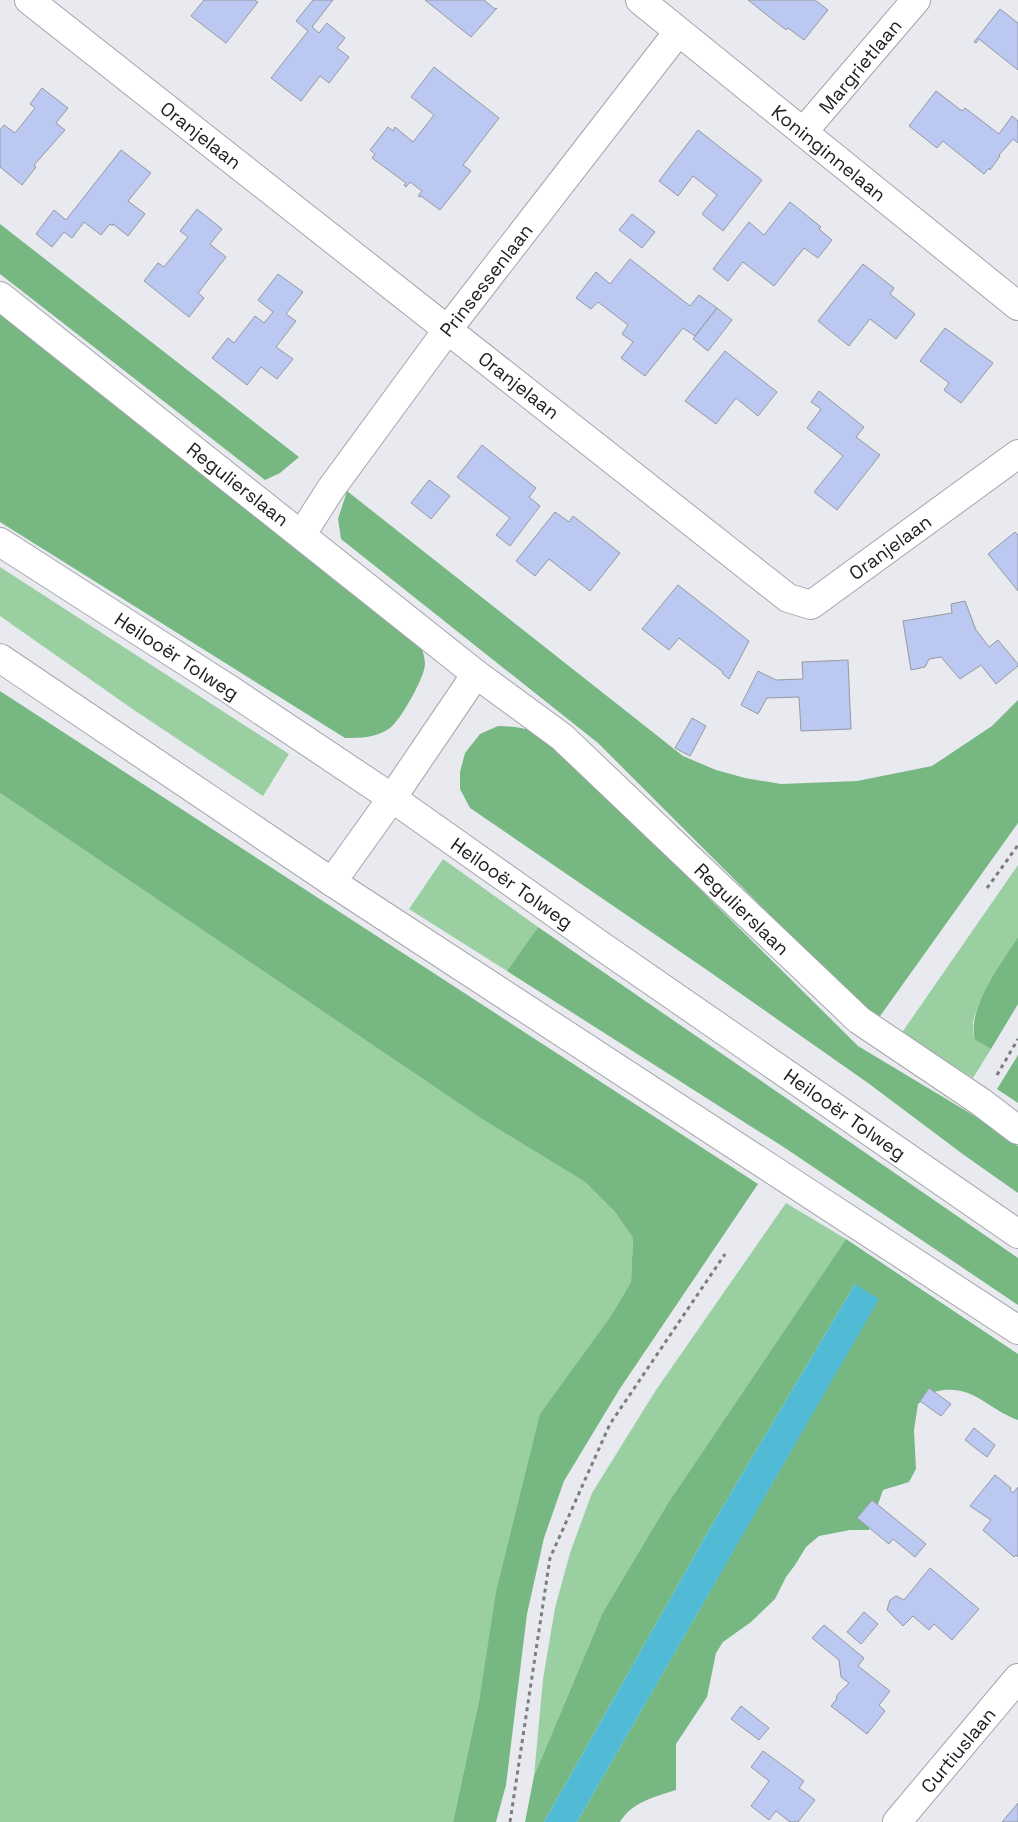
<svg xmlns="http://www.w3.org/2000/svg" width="1018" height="1822" font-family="'Space Grotesk',sans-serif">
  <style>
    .green { fill: #99cfa1 }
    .forest { fill: #77b882 }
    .water { fill: #51bad5 }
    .building { fill: #bac8f2; stroke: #97999f }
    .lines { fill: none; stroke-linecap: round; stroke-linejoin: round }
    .minor-casing { stroke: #a3a5ab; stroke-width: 30 }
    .highway-casing { stroke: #a3a5ab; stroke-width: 30 }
    .path { stroke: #7c7d82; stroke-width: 3; stroke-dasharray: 4 4; stroke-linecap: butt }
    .minor { stroke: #fff; stroke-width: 28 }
    .highway { stroke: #fff; stroke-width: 28 }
    .labels { text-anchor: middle; stroke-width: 4.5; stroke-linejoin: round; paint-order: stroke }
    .street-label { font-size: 19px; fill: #202023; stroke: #fff }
  </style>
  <rect width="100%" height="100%" fill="#e8eaf0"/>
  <g class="green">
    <polygon points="0,567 289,754 263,796 134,710 0,616"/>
    <polygon points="0,793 482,1119 585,1182 615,1212 633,1238 631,1282 609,1319 480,1696 453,1822 0,1822"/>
    <polygon points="443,859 538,927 507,971 409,909"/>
    <polygon points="1018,865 1018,937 979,1003 973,1021 973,1033 975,1040 991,1049 973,1078 901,1034"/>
    <polygon points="786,1203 846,1239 668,1503 603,1612 534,1776 543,1679 555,1608 570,1553 592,1493 656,1390"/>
  </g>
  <g class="forest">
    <polygon points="0,224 299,457 280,473 265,480 0,274"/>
    <path d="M0,311l418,327c3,8 7,18 7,26 0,13 -25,57 -35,64 -14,10 -29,10 -45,10l-345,-216z"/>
    <polygon points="347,491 683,756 716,770 745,778 781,784 857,781 932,766 992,726 1018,700 1018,823 878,1019 849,994 598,743 341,539 338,519"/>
    <polygon points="0,691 758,1184 619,1390 564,1481 544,1538 527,1614 506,1785 496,1822 453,1822 480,1696 496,1592 540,1414 609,1319 631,1282 633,1238 615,1212 585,1182 482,1119 0,793"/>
    <path d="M498,726c33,1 38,5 63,25l297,295 125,75 35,25v47l-54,-38 -96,-72 -161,-113 -237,-162 -10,-19v-17l5,-19 15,-19z"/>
    <polygon points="538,927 1018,1258 1018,1305 785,1148 507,971"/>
    <path d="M1018,937v67l-27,45 -16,-9c-9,-31 27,-77 43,-103z"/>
    <polygon points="1018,1055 1018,1103 997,1089"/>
    <path d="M846,1239l172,115v66c-30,-10 -44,-36 -80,-29 -7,1 -14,9 -20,13l-4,26 2,39 -7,13 -26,8 -14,40h-19l-31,6 -13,11 -11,18 -9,12 -11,22 -24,23 -28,20 -7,11 -9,44 -31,47v46c-22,7 -44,12 -56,32h-43l301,-522 -23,-16 -146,246 -165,292h-19l9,-46 69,-164 65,-109z"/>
  </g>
  <polygon class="water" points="855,1284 879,1299 577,1822 544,1822 709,1530"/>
  <g class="building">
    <polygon points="204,0 254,0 258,2 226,43 191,16"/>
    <polygon points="313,0 333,0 312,27 319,33 327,23 345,38 337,48 349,57 329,83 320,76 301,101 271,78 308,31 296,21"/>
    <polygon points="425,0 484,0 495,9 497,8 471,37"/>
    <polygon points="748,0 815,0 828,10 804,40 788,28 786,30"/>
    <polygon points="1000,9 1018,23 1018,70 979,39 976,43 974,42"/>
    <polygon points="434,67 499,118 463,165 471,171 440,210 421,196 420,197 418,196 422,191 410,182 406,187 404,185 406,183 372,158 375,154 370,150 388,127 393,131 395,127 413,142 434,115 411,97"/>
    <polygon points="42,88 68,108 56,123 65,130 34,165 36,167 22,185 0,167 0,130 4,125 15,133 35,108 30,104"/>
    <polygon points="936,91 962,111 965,108 999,134 1012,116 1018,121 1018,143 1013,139 999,155 1000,156 990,170 989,168 984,174 943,141 937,148 909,126"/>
    <polygon points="698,130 762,180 723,231 702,214 717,195 693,176 678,196 659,181"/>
    <polygon points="121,150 151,173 128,201 145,214 128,236 113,224 112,226 110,224 101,235 84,222 72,238 64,232 52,247 36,234 54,210 66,220"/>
    <polygon points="790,202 821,227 819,229 832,240 818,258 804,248 774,286 743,262 728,281 713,269 749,222 764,235"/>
    <polygon points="197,209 222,229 210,244 226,257 198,293 204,298 189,317 144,281 158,263 164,267 188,237 180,231"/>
    <polygon points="632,214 655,232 642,248 619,230"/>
    <polygon points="630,259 690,306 699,295 717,308 695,336 683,328 645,376 621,358 633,342 622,334 628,325 598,302 591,309 576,298 596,272 610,284"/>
    <polygon points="863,264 894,288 890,294 915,314 896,339 870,319 849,346 818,321"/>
    <polygon points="278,274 303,292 286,314 296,321 276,347 293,359 277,379 261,367 247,385 212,358 228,338 234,343 255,316 264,323 273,312 258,300"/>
    <polygon points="717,308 732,320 708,351 693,339"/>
    <polygon points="945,328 993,363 961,403 944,390 949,383 920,361"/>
    <polygon points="725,351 777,392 758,416 736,398 716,424 685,401"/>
    <polygon points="819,391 864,427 856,437 880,455 837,510 814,492 843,456 807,428 821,409 811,402"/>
    <polygon points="482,445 536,488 529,497 540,506 510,546 496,535 510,518 457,477"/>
    <polygon points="429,480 450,496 431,519 411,503"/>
    <polygon points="555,512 569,522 573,516 620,553 590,591 549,559 535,576 516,561"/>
    <polygon points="1015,532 1018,535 1018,591 988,554"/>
    <polygon points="678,585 749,641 729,679 722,673 723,672 679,638 669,650 642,629"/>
    <polygon points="965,601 976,630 989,647 998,640 1018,664 1018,666 996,684 981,665 960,679 941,657 929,659 925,667 911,670 903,621 952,613 951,604"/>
    <polygon points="848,660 851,729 801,731 799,697 767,698 758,714 741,705 758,671 776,680 803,679 802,662"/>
    <polygon points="692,718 706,726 690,756 675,748"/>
    <polygon points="929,1388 951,1404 941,1416 920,1401"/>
    <polygon points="974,1428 995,1445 987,1457 965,1440"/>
    <polygon points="995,1475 1011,1488 1010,1490 1013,1493 1018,1487 1018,1557 1016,1555 1014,1557 983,1530 991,1520 970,1506"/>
    <polygon points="872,1500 926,1544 915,1557 893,1539 889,1544 857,1518"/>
    <polygon points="930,1568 979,1609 952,1640 934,1624 929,1630 913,1616 903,1626 887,1610 890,1600 896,1596 904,1600"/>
    <polygon points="864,1612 878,1624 861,1644 847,1632"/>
    <polygon points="824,1625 864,1658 858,1666 890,1691 879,1705 885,1711 867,1734 831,1706 836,1700 837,1695 849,1683 841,1677 839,1660 812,1638"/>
    <polygon points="741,1706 769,1728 759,1740 731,1719"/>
    <polygon points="763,1751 804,1781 799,1788 815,1800 798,1822 790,1822 776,1811 769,1820 751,1806 769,1781 751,1767"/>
    <polygon points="1018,1803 1018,1822 1002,1822"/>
  </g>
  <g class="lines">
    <g class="minor-casing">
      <g id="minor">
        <polyline points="29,0 788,598 811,605 1018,454"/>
        <polyline points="640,0 1018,306"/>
        <polyline points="803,132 916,0"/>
        <polyline points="0,296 476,674 562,737 859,1020 981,1102 1018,1130"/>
        <polyline points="302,534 330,490 448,329 678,32"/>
        <polyline points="332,882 392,798 476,674"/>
        <polyline points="897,1822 1018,1678"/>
      </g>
    </g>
    <g class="highway-casing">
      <g id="highway">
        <polyline points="0,542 229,689 392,798 600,945 1018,1234"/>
        <polyline points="0,658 332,882 1018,1330"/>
      </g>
    </g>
    <g class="path">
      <polyline points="987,888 1018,845"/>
      <polyline points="997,1075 1018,1039"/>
      <polyline points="510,1822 550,1558 610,1424 725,1254"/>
    </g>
    <use href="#minor" class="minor"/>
    <use href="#highway" class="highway"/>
  </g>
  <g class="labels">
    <g class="street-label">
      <text transform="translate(860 66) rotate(-50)" y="7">Margrietlaan</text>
      <text transform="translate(201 135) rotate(38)" y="7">Oranjelaan</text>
      <text transform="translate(829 153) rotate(39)" y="7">Koninginnelaan</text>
      <text transform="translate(486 280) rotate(-52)" y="7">Prinsessenlaan</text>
      <text transform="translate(519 385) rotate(38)" y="7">Oranjelaan</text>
      <text transform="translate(238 484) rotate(38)" y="7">Regulierslaan</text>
      <text transform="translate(890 547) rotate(-36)" y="7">Oranjelaan</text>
      <text transform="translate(177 656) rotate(33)" y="7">Heilooër Tolweg</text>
      <text transform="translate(512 883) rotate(35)" y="7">Heilooër Tolweg</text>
      <text transform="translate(742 909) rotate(44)" y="7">Regulierslaan</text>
      <text transform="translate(845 1114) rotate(35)" y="7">Heilooër Tolweg</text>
      <text transform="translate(958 1750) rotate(-50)" y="7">Curtiuslaan</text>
    </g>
  </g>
</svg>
